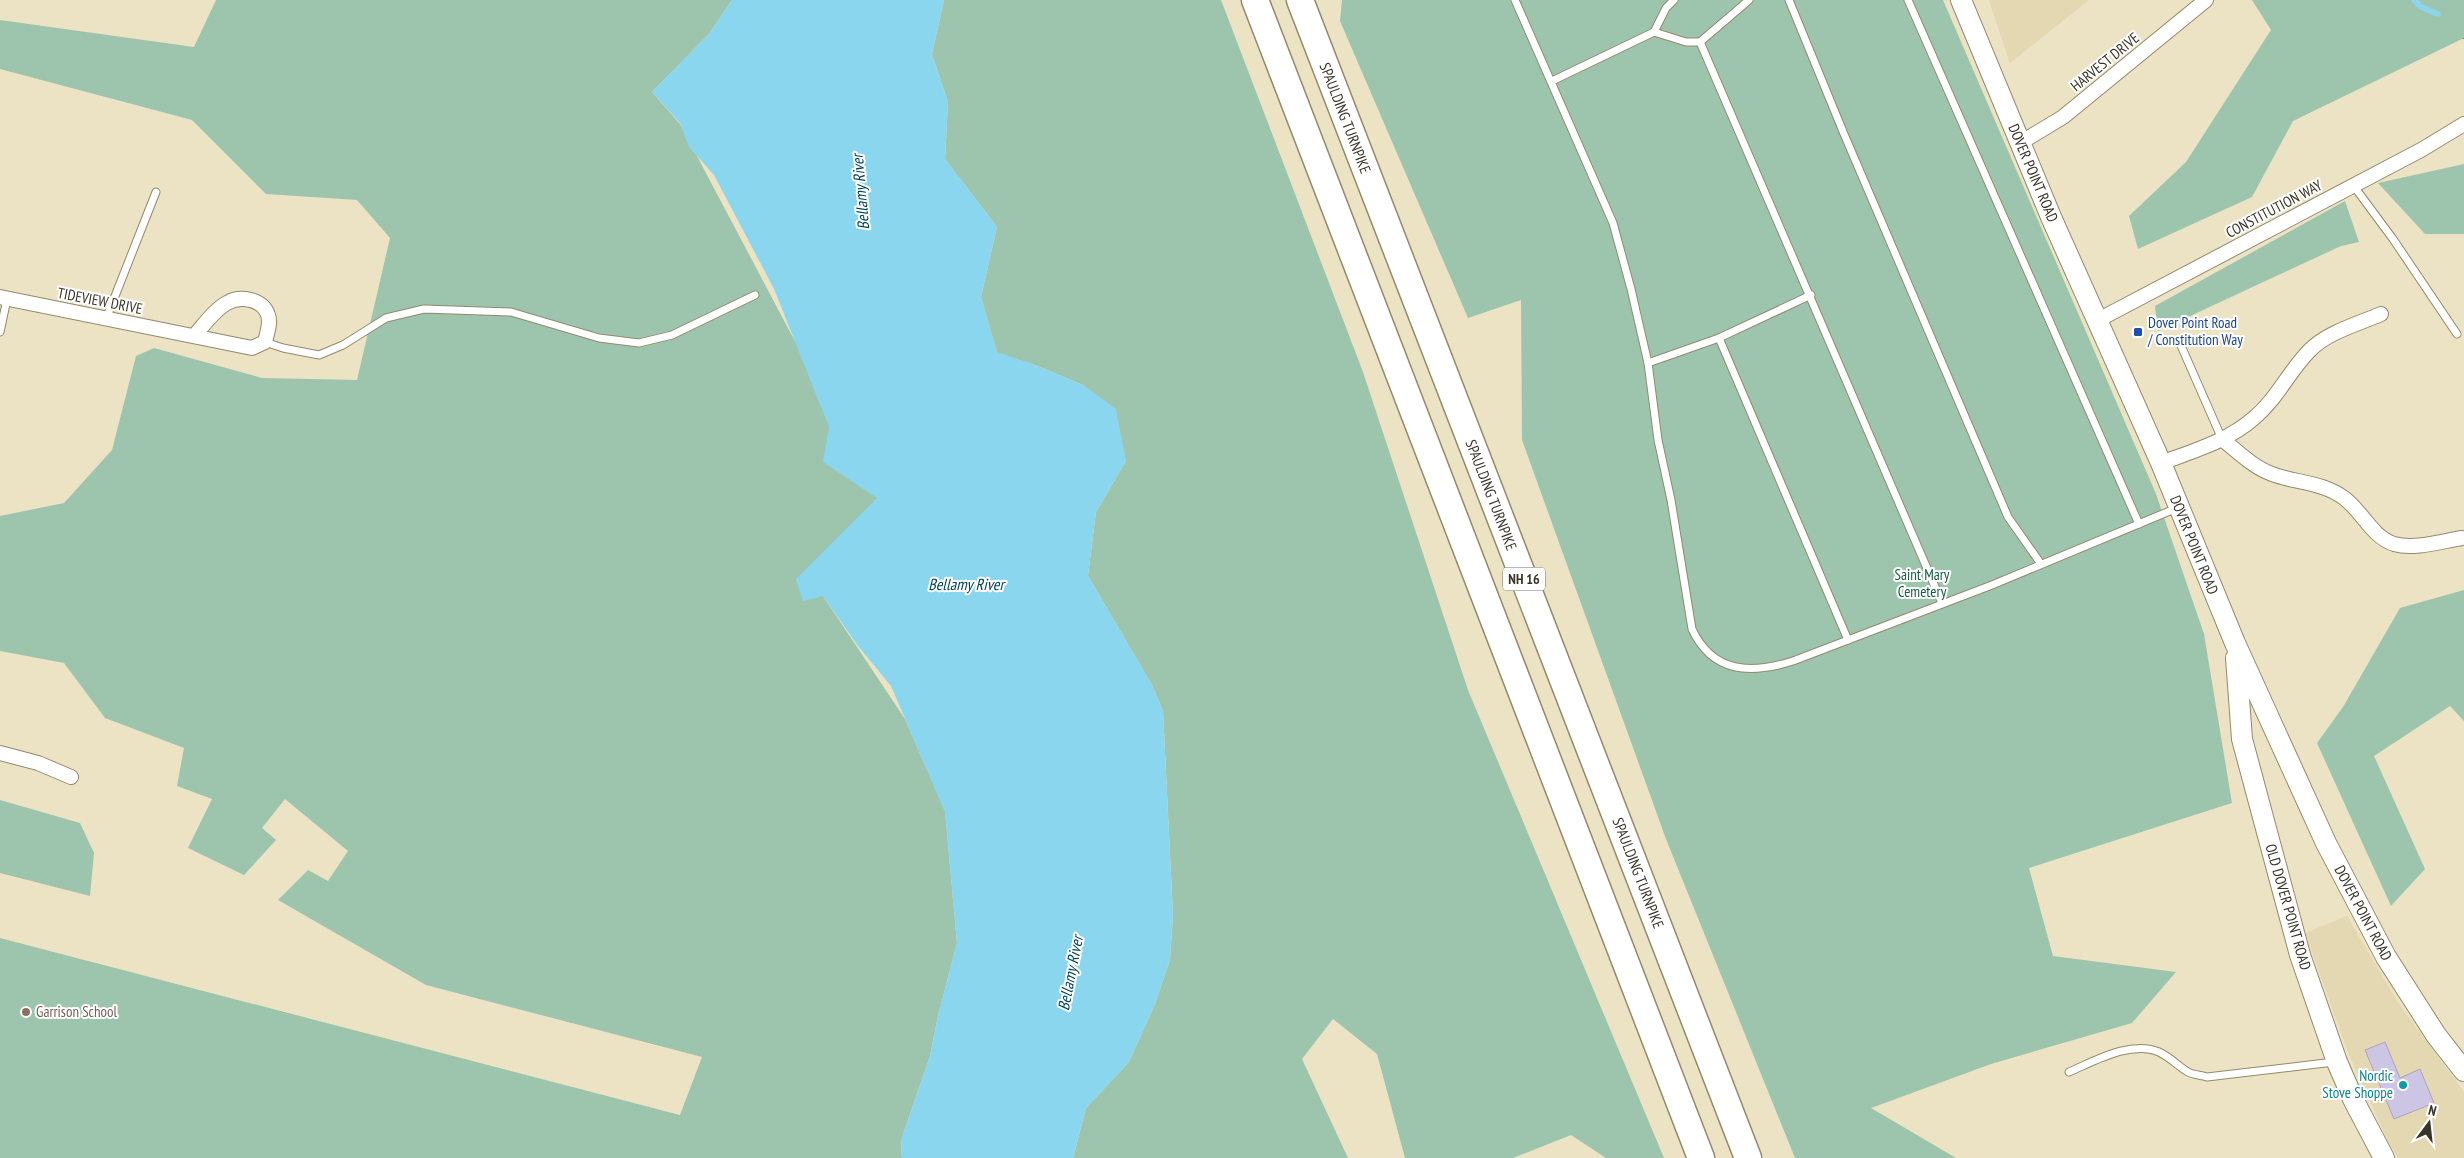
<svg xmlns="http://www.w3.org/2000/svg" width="2464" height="1158" font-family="'PT Sans Narrow',sans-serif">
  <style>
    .built { fill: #e3d8b1 }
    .green { fill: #9dc5ad }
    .water { fill: #8bd6ef }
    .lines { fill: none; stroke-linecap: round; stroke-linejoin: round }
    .stream { stroke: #8bd6ef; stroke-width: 5.5 }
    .building { fill: #ccc5e4; stroke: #a9a3c1 }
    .lane-casing { stroke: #928a6c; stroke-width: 9 }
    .street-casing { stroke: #928a6c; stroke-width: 16 }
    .secondary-casing { stroke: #928a6c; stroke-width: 22 }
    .highway-casing { stroke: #928a6c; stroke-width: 29 }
    .path { stroke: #8b8570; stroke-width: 3; stroke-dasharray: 1 4; stroke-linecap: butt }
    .lane { stroke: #fff; stroke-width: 7 }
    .street { stroke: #fff; stroke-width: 14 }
    .secondary { stroke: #fff; stroke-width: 20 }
    .highway { stroke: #fff; stroke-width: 26 }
    .transit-dot { fill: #1a4fb4; stroke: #fff; stroke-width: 2 }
    .education-dot { fill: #8d6e63; stroke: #fff; stroke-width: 2 }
    .culture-dot { fill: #0f9aa8; stroke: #fff; stroke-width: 2 }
    .labels { text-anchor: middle; stroke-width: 4; stroke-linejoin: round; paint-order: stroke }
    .shield { fill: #fff; stroke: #747168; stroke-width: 1 }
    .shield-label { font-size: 14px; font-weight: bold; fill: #383428 }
    .street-label { font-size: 15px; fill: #383428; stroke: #fff }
    .transit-label { font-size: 15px; fill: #164399; stroke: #fff; text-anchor: start }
    .park-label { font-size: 15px; fill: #135e3e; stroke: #fff }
    .education-label { font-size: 15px; fill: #785e54; stroke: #fff; text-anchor: start }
    .culture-label { font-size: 15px; fill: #0d838f; stroke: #fff; text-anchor: end }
    .water-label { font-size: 16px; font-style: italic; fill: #004556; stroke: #fff }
  </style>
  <rect width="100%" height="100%" fill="#ebe3c3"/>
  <g class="built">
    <polygon points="1989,0 2089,0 2010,63"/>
    <polygon points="2347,916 2397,1001 2464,1092 2464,1158 2398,1158 2389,1143 2349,1055 2305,933"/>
  </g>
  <g class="green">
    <polygon points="216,0 732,0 709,34 652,92 680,124 878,498 823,596 905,719 945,811 957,943 938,1016 930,1056 901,1140 902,1158 0,1158 0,938 680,1115 702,1057 426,985 278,900 308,870 328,881 348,851 285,799 262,828 276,840 244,875 188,848 212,799 177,786 184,748 105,718 64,663 0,651 0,516 64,503 112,450 136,356 154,348 262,378 357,380 390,238 357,200 266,194 192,120 0,69 0,20 194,47"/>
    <polygon points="944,0 1221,0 1363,372 1468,690 1664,1158 1606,1158 1571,1135 1513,1158 1405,1158 1377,1054 1333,1019 1302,1059 1348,1158 1073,1158 1086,1108 1129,1062 1155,1004 1170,960 1173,915 1163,711 1152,685 1088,576 1096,512 1126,461 1083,385 1035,365 997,353 981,297 997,227 945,159 948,102 932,54"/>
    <polygon points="1342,0 1943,0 2156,494 2204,634 2232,803 2029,868 2053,956 2176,972 2132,1023 1991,1064 1871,1108 1956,1158 1795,1158 1666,839 1522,440 1521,300 1468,318 1340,21"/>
    <polygon points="2252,0 2464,0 2464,38 2293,121 2252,197 2138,249 2129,216 2186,162 2271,30"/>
    <polygon points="2464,164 2464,234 2425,234 2378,183"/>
    <polygon points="2345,201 2359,242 2341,246 2158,331 2155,306"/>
    <polygon points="2464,590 2464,721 2450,706 2374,756 2425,869 2391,906 2317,743 2343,707 2400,608"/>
    <polygon points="0,800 80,823 94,853 90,896 0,873"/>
  </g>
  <polygon class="water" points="732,0 944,0 932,54 948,102 945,159 997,227 981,297 997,352 1035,365 1083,385 1116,409 1126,461 1096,512 1088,576 1152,685 1163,711 1173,915 1170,960 1155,1004 1129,1062 1086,1108 1073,1158 902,1158 901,1140 930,1056 938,1016 957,943 945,812 891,686 858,646 823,596 803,601 796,579 877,498 823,462 829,427 774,289 714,175 689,147 680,123 652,92 709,34"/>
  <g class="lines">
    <polyline class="stream" points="2414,0 2421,7 2438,14"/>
  </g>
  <polygon class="building" points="2385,1042 2400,1078 2420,1069 2434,1103 2394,1119 2365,1050"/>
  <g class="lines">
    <g class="lane-casing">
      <g id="lane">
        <polyline points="1515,0 1613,223 1631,289 1648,363"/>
        <polyline points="1674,0 1666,8 1654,32 1686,42 1700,42 1749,0"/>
        <polyline points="1789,0 1844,134 2008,517 2041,564"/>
        <polyline points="1908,0 2139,524"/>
        <polyline points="1700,42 1942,603"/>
        <polyline points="1552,81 1654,32"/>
        <polyline points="2353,185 2393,239 2457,334"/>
        <path d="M1811,295l-92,43 -71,25 10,77 13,60 21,129c21,45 59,45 101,32l199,-76 185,-77"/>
        <polyline points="106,319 156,192"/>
        <polyline points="0,332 7,299"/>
        <polyline points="1719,338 1848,640"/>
        <polyline points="2179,341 2222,439"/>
        <polyline points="265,342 283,348 319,355 343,345 386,318 424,309 511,312 599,338 639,343 672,335 755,295"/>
        <path d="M2069,1072c26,-11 62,-32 90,-20 11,5 19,14 29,20 5,3 13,3 19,5l127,-15"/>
      </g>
    </g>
    <g class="street-casing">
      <g id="street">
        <polyline points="2020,143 2063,117 2206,0"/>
        <path d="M0,297l252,51 13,-6c2,-9 6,-19 3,-27 -5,-16 -28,-20 -41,-12 -13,7 -23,22 -33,33"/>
        <polyline points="2098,320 2421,150 2464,124"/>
        <path d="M2222,439c16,13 31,28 50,35 24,9 51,8 72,24 18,13 28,39 50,46 21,6 48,-3 68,-6"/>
        <path d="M2161,463c32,-12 67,-22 93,-45 23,-19 35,-47 56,-68 18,-18 48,-26 71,-36"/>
        <polyline points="0,753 38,763 71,777"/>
      </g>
    </g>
    <g class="secondary-casing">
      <g id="secondary">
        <polyline points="1961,0 2051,217 2161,463 2235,643 2326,843 2386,957 2436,1035 2464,1071"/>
        <polyline points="2236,658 2242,739 2300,955 2337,1062 2354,1101 2384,1158"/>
      </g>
    </g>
    <g class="highway-casing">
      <g id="highway">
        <polyline points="1255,0 1701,1158"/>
        <polyline points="1300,0 1748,1158"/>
      </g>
    </g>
    <polyline class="path" points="2464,38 2464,43"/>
    <use href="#lane" class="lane"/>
    <use href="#street" class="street"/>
    <use href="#secondary" class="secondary"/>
    <use href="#highway" class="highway"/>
  </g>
  <rect class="transit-dot" x="2133" y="327" width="10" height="10" rx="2.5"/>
  <circle class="education-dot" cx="26" cy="1012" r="5"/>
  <circle class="culture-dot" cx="2403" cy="1085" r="5"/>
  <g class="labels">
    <rect class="shield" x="1503" y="567.5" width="42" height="23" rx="4"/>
    <g class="shield-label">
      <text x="1524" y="584">NH 16</text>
    </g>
    <g class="street-label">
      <text transform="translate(2105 62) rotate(-39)" y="5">HARVEST DRIVE</text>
      <text transform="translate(1345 118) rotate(69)" y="5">SPAULDING TURNPIKE</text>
      <text transform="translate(2033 173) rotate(67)" y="5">DOVER POINT ROAD</text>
      <text transform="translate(2274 209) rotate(-28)" y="5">CONSTITUTION WAY</text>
      <text transform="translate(100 301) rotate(11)" y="5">TIDEVIEW DRIVE</text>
      <text transform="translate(1491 495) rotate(69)" y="5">SPAULDING TURNPIKE</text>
      <text transform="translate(2194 545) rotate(68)" y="5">DOVER POINT ROAD</text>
      <text transform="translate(1638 873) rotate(69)" y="5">SPAULDING TURNPIKE</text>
      <text transform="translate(2288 907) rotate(74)" y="5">OLD DOVER POINT ROAD</text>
      <text transform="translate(2363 913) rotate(62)" y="5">DOVER POINT ROAD</text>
    </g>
    <g class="transit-label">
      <text x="2148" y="328">Dover Point Road<tspan x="2148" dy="17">/ Constitution Way</tspan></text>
    </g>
    <g class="park-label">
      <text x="1922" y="580">Saint Mary<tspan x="1922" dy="17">Cemetery</tspan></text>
    </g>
    <g class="education-label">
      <text x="36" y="1017">Garrison School</text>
    </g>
    <g class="culture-label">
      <text x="2393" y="1081">Nordic<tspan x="2393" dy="17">Stove Shoppe</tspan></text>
    </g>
    <g class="water-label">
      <text transform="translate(860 192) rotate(-95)" y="6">Bellamy River</text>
      <text x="966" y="590">Bellamy River</text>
      <text transform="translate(1070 973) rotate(-79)" y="6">Bellamy River</text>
    </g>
  </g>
  <g transform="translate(2429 1123) rotate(15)" stroke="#ffffff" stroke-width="4" paint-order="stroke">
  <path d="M0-4L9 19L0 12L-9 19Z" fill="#383428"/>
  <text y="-8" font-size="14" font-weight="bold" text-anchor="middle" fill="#383428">N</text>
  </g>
</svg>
